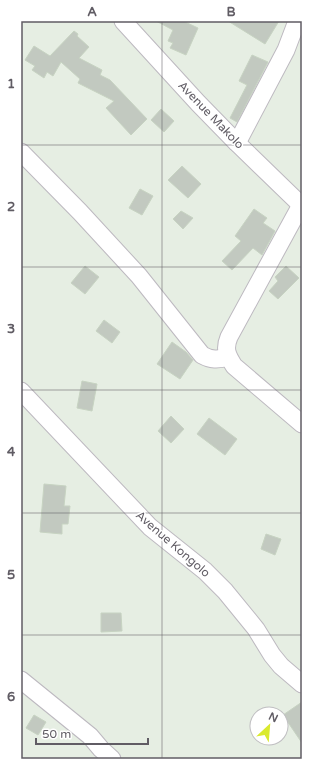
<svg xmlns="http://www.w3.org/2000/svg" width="323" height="780" font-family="'Varela Round',sans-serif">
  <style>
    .building { fill: #c2c9c0; stroke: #c7d3c2 }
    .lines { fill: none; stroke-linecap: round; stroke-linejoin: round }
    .street-casing { stroke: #bdb9c0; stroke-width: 19 }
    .street { stroke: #fff; stroke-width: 17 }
    .grid { fill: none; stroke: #605c64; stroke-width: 1; stroke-opacity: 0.55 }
    .labels { text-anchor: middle; stroke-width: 3; stroke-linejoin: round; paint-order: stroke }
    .street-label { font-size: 12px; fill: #605c64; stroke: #fff }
    .neatline { fill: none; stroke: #605c64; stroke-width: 1.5 }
    .grid-label { font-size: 13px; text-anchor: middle; font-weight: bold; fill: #605c64 }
  </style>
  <rect width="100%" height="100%" fill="#e6eee3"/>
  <g class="building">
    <polygon points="156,21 183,21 198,28 186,55 170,48 173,43 168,41 173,30"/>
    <polygon points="228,21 279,21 265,44"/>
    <polygon points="74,31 78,34 77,36 89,47 79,58 102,70 100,75 110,80 147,119 131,135 106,108 114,101 78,83 80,79 61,62 53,76 47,72 44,78 32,70 35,66 25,60 34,46 50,56"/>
    <polygon points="252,55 268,62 237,122 230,118 247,85 239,81"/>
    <polygon points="161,109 174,121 164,132 151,120"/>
    <polygon points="182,166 201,184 188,198 168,180"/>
    <polygon points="140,189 153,196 142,215 129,208"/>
    <polygon points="254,209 267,218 263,223 275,231 262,255 253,248 232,270 222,261 241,241 235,236"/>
    <polygon points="181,211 193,218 183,229 173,219"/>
    <polygon points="85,266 99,277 85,294 71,283"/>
    <polygon points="286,266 299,278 278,299 269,291 278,281 275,277"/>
    <polygon points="104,320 120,332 112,343 96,331"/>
    <polygon points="172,342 186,352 193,360 180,379 157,364"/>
    <polygon points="82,381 97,384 92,411 77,408"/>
    <polygon points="171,416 184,429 171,443 158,431"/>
    <polygon points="209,418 237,439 225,455 197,434"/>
    <polygon points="44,484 66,486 64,506 70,506 68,524 62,524 62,534 40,532"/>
    <polygon points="266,534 281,539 275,555 261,549"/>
    <polygon points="101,613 121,613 122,631 101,632"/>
    <polygon points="302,702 302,743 283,715"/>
    <polygon points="34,715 46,722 38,735 26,728"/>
  </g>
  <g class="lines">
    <g class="street-casing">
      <g id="street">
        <polyline points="123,21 198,103 237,143 302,206"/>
        <polyline points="237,143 286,50 297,21"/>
        <path d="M21,152l59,60 59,64 63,79c9,5 16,5 26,2"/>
        <path d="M301,205l-72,132c-5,12 -2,18 5,29l68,58"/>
        <polyline points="21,391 150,527 205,571 225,591 256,629 272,655 281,666 302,684"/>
        <polyline points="21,680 90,736 101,749 112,759"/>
      </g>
    </g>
    <use href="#street" class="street"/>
  </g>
  <path class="grid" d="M162,21v738M21,145h281M21,267h281M21,390h281M21,513h281M21,635h281"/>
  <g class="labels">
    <g class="street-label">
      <text transform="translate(211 115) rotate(46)" y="4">Avenue Makolo</text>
      <text transform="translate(173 544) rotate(41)" y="4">Avenue Kongolo</text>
    </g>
  </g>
  <rect width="323" height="780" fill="none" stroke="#ffffff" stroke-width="44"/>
  <g transform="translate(269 726) rotate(26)"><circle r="19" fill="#ffffff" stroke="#bfbec1"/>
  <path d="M0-3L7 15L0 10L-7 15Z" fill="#daea2e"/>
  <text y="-6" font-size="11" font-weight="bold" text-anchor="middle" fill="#605c64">N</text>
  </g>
  <path d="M36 738v6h112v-6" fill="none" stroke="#605c64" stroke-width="2"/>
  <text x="42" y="738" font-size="12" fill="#605c64" stroke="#ffffff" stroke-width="3" paint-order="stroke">50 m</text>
  <rect x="22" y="22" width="279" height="736" class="neatline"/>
  <g class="grid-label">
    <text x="92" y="16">A</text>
    <text x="231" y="16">B</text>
    <text x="11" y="88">1</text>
    <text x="11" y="211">2</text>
    <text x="11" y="333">3</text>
    <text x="11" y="456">4</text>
    <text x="11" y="579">5</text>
    <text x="11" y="701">6</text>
  </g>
</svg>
